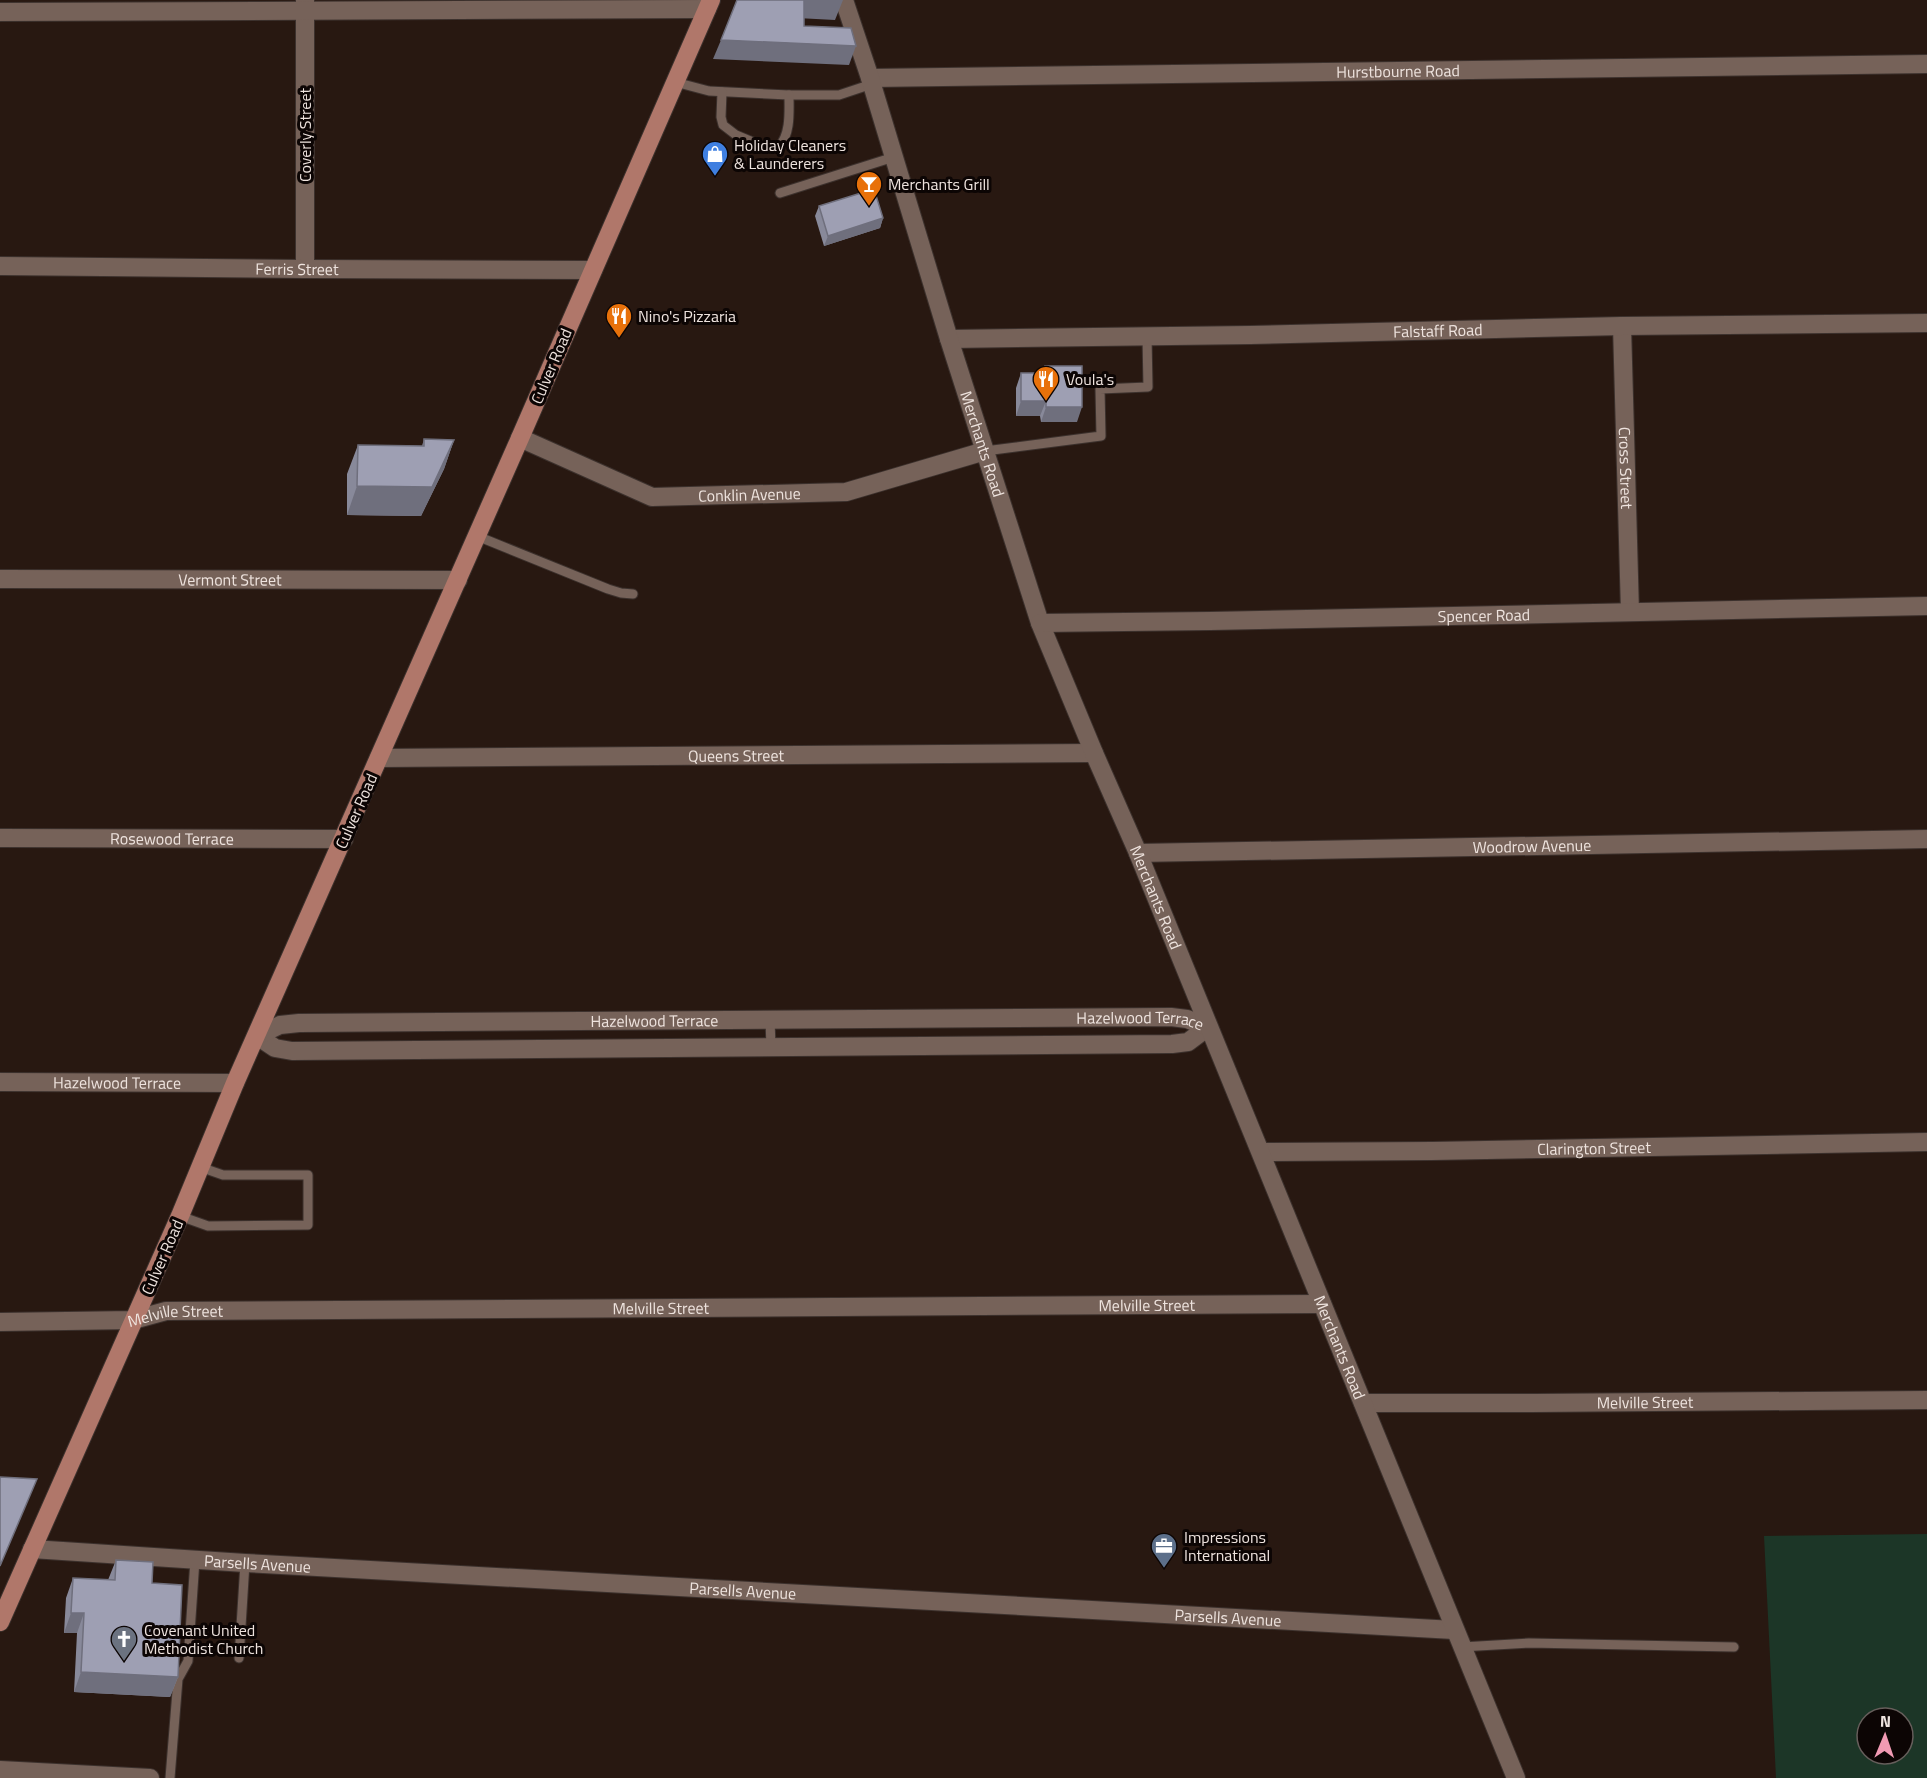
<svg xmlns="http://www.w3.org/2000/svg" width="1927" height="1778" font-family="'Titillium Web',sans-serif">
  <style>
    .green { fill: #1c3627; fill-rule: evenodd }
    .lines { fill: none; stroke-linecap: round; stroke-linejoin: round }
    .service-casing { stroke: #3c312d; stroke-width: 11 }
    .minor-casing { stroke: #3c312d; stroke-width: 20 }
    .tertiary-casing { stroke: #3c312d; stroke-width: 20 }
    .primary-casing { stroke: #3c312d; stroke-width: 20 }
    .service { stroke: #766259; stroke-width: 9 }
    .minor { stroke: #766259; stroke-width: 18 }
    .tertiary { stroke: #766259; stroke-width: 18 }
    .primary { stroke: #b0776a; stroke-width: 18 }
    .wall { fill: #88899a }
    .shaded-wall { fill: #6f6f7d }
    .building { fill: #9e9fb3; stroke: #6f6f7d; stroke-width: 1.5 }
    .labels { text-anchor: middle; stroke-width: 6; stroke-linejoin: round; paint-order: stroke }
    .street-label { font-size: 16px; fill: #eee3de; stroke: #0c0504 }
    .poi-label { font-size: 16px; fill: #eee3de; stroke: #0c0504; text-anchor: start }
  </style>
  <rect width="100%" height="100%" fill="#281811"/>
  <path class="green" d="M1927,1534v244h-151l-12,-242zM1867,1718h36v36h-36z"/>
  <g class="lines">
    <g class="service-casing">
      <g id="service">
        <polyline points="675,82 709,91 789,95 839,95 872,84"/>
        <path d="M722,92l-1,25 2,8 13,10 31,13 12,-1c12,-14 10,-35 10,-52"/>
        <polyline points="780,193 894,157"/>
        <polyline points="985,451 1101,436 1100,389 1148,387 1147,337"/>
        <polyline points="477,536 608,589 621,593 633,594"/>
        <polyline points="770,1020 771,1047"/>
        <polyline points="180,1216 208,1226 308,1225 308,1175 223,1175 200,1167"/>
        <polyline points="1461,1647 1529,1643 1734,1647"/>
        <polyline points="239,1658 245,1563"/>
        <polyline points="170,1778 178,1679 188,1661 195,1560"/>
      </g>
    </g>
    <g class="minor-casing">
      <g id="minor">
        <polyline points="305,0 305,269"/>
        <polyline points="0,12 707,9"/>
        <path id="s1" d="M870,78l1057,-14"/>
        <path id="s2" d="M0,266l305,3 288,1"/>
        <path id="s3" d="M1622,326l8,286"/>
        <path id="s4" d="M949,339l301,-4 372,-9 305,-3"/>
        <path id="s5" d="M520,438l132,59 194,-5 139,-41"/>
        <path id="s6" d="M0,579l458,1"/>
        <path id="s7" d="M379,758l715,-5"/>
        <path id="s8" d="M0,838l344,1"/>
        <path id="s9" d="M1138,853l789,-14"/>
        <polyline points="257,1036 275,1048 292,1051 1172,1044 1188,1042 1208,1027"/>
        <path id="s10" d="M257,1036l23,-11 19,-2 872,-6 16,2 21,8"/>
        <path id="s11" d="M0,1082l235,1"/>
        <path id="s12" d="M1261,1152l171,-1 495,-9"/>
        <path id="s13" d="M0,1322l133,-2 33,-9 1156,-7"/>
        <path id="s14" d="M1363,1403h171l393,-3"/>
        <path id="s15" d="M32,1549l213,14 1209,67"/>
        <polyline points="0,1770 150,1778"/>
      </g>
    </g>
    <g class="tertiary-casing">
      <g id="tertiary">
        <path id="s16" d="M844,0l26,78 79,261 91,284 54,130 44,100 378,925"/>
        <path id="s17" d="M1040,623l170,-2 717,-15"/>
      </g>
    </g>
    <g class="primary-casing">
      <polyline id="primary" points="0,1622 180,1216 235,1083 520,438 711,0"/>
    </g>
    <use href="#service" class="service"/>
    <use href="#minor" class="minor"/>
    <use href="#tertiary" class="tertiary"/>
    <use href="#primary" class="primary"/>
  </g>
  <g class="wall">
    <polygon points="819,206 883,218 880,228 824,246 815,216"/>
    <polygon points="1045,366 1077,422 1041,422 1040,416 1016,416 1016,388 1021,373 1043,373"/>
    <polygon points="424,439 454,440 444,469 421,516 347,515 347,474 358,445 422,446"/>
    <polygon points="116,1560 152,1583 178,1677 170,1697 74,1692 77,1633 64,1633 66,1598 73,1578 108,1580"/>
  </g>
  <g class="shaded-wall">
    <polygon points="804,0 843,0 835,20 797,18"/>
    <polygon points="721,40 856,46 849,65 713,59"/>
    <polygon points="883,218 880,228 824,246 828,236"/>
    <polygon points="1021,401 1046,401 1040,416 1016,416"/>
    <polygon points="1046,407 1082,407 1077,422 1041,422"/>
    <polygon points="454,440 444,469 421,516 347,515 357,486"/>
    <polygon points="71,1613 84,1613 77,1633 64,1633"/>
    <polygon points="81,1672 178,1677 170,1697 74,1692"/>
  </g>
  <g class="building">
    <polygon points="737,0 804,0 804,26 851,28 856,46 721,40"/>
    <polygon points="874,189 883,218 828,236 819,206"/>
    <polygon points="1045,366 1082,366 1082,407 1046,407 1046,401 1021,401 1021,373 1045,373"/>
    <polygon points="424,439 454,440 432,487 357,486 358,445 424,446"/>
    <polygon points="0,1477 37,1479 0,1566"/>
    <polygon points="116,1560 153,1562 152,1583 182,1585 178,1677 81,1672 84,1613 71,1613 73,1578 115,1580"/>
  </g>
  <defs>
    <g id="shop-pin" transform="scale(1.35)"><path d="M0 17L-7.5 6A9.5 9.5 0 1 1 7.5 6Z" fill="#3f7fe0" stroke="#0c0504"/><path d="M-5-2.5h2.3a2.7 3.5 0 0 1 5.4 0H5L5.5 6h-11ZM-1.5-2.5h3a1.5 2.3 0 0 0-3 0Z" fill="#fff"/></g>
    <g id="bar-pin" transform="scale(1.35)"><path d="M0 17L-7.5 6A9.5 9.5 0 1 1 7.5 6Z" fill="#e8710a" stroke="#0c0504"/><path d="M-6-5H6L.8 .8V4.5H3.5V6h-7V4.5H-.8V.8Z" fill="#fff"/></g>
    <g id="restaurant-pin" transform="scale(1.35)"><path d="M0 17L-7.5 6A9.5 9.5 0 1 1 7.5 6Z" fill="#e8710a" stroke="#0c0504"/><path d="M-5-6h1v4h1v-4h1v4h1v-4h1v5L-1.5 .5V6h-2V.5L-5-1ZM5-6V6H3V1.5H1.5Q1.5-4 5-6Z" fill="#fff"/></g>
    <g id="office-pin" transform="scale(1.35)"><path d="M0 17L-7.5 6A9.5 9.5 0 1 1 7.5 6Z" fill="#5c6f8a" stroke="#0c0504"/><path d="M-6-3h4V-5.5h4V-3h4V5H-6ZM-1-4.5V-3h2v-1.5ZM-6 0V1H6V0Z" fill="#fff"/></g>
    <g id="church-pin" transform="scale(1.35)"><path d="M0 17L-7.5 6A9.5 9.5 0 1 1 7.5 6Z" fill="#6b7280" stroke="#0c0504"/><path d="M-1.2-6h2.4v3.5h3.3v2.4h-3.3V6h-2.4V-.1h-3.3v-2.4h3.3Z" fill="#fff"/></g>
  </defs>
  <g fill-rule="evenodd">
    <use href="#shop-pin" x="715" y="154"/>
    <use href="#bar-pin" x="869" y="184"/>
    <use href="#restaurant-pin" x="619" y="316"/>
    <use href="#restaurant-pin" x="1046" y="379"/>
    <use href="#office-pin" x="1164" y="1546"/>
    <use href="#church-pin" x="124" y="1639"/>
  </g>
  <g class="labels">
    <g class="street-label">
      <text dy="6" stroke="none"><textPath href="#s1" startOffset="528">Hurstbourne Road</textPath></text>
      <text transform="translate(305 135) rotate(-90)" y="6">Coverly Street</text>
      <text dy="6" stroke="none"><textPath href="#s2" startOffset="297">Ferris Street</textPath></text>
      <text dy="6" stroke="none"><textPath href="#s4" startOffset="489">Falstaff Road</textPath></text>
      <text transform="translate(551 366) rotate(-67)" y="6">Culver Road</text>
      <text dy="6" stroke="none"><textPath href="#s16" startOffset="465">Merchants Road</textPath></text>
      <text dy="6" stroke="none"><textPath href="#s3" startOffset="142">Cross Street</textPath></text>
      <text dy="6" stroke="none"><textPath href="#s5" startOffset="242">Conklin Avenue</textPath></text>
      <text dy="6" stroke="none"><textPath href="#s6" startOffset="230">Vermont Street</textPath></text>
      <text dy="6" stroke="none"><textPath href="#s17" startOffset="444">Spencer Road</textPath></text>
      <text dy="6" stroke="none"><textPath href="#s7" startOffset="357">Queens Street</textPath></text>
      <text transform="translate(356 811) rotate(-66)" y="6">Culver Road</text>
      <text dy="6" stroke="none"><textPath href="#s8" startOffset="172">Rosewood Terrace</textPath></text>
      <text dy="6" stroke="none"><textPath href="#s9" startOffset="394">Woodrow Avenue</textPath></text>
      <text dy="6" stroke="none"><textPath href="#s16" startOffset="951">Merchants Road</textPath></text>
      <text dy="6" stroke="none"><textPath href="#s10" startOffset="400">Hazelwood Terrace</textPath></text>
      <text dy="6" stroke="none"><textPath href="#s10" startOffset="886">Hazelwood Terrace</textPath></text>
      <text dy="6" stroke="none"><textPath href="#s11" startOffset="117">Hazelwood Terrace</textPath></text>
      <text dy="6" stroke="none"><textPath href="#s12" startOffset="333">Clarington Street</textPath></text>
      <text transform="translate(162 1257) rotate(-66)" y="6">Culver Road</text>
      <text dy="6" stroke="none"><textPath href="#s13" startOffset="1148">Melville Street</textPath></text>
      <text dy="6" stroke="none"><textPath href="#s13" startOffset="662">Melville Street</textPath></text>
      <text dy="6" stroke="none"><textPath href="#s13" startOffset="176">Melville Street</textPath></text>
      <text dy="6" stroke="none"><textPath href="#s16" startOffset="1437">Merchants Road</textPath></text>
      <text dy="6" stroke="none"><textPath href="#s14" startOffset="282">Melville Street</textPath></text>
      <text dy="6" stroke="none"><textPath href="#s15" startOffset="226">Parsells Avenue</textPath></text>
      <text dy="6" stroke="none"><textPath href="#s15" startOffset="712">Parsells Avenue</textPath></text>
      <text dy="6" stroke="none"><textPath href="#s15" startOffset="1198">Parsells Avenue</textPath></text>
    </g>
    <g class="poi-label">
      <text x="734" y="151">Holiday Cleaners<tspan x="734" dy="18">&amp; Launderers</tspan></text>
      <text x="888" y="190">Merchants Grill</text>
      <text x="638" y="322">Nino's Pizzaria</text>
      <text x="1066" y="385">Voula's</text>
      <text x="1184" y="1543">Impressions<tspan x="1184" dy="18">International</tspan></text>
      <text x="144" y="1636">Covenant United<tspan x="144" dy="18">Methodist Church</tspan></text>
    </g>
  </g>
  <g transform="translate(1885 1736) rotate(2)"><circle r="28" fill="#0c0504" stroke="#665e5b" stroke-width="1.5"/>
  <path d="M0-4.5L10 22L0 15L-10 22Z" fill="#f19ab3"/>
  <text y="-9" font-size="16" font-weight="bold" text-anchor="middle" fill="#eee3de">N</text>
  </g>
</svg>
